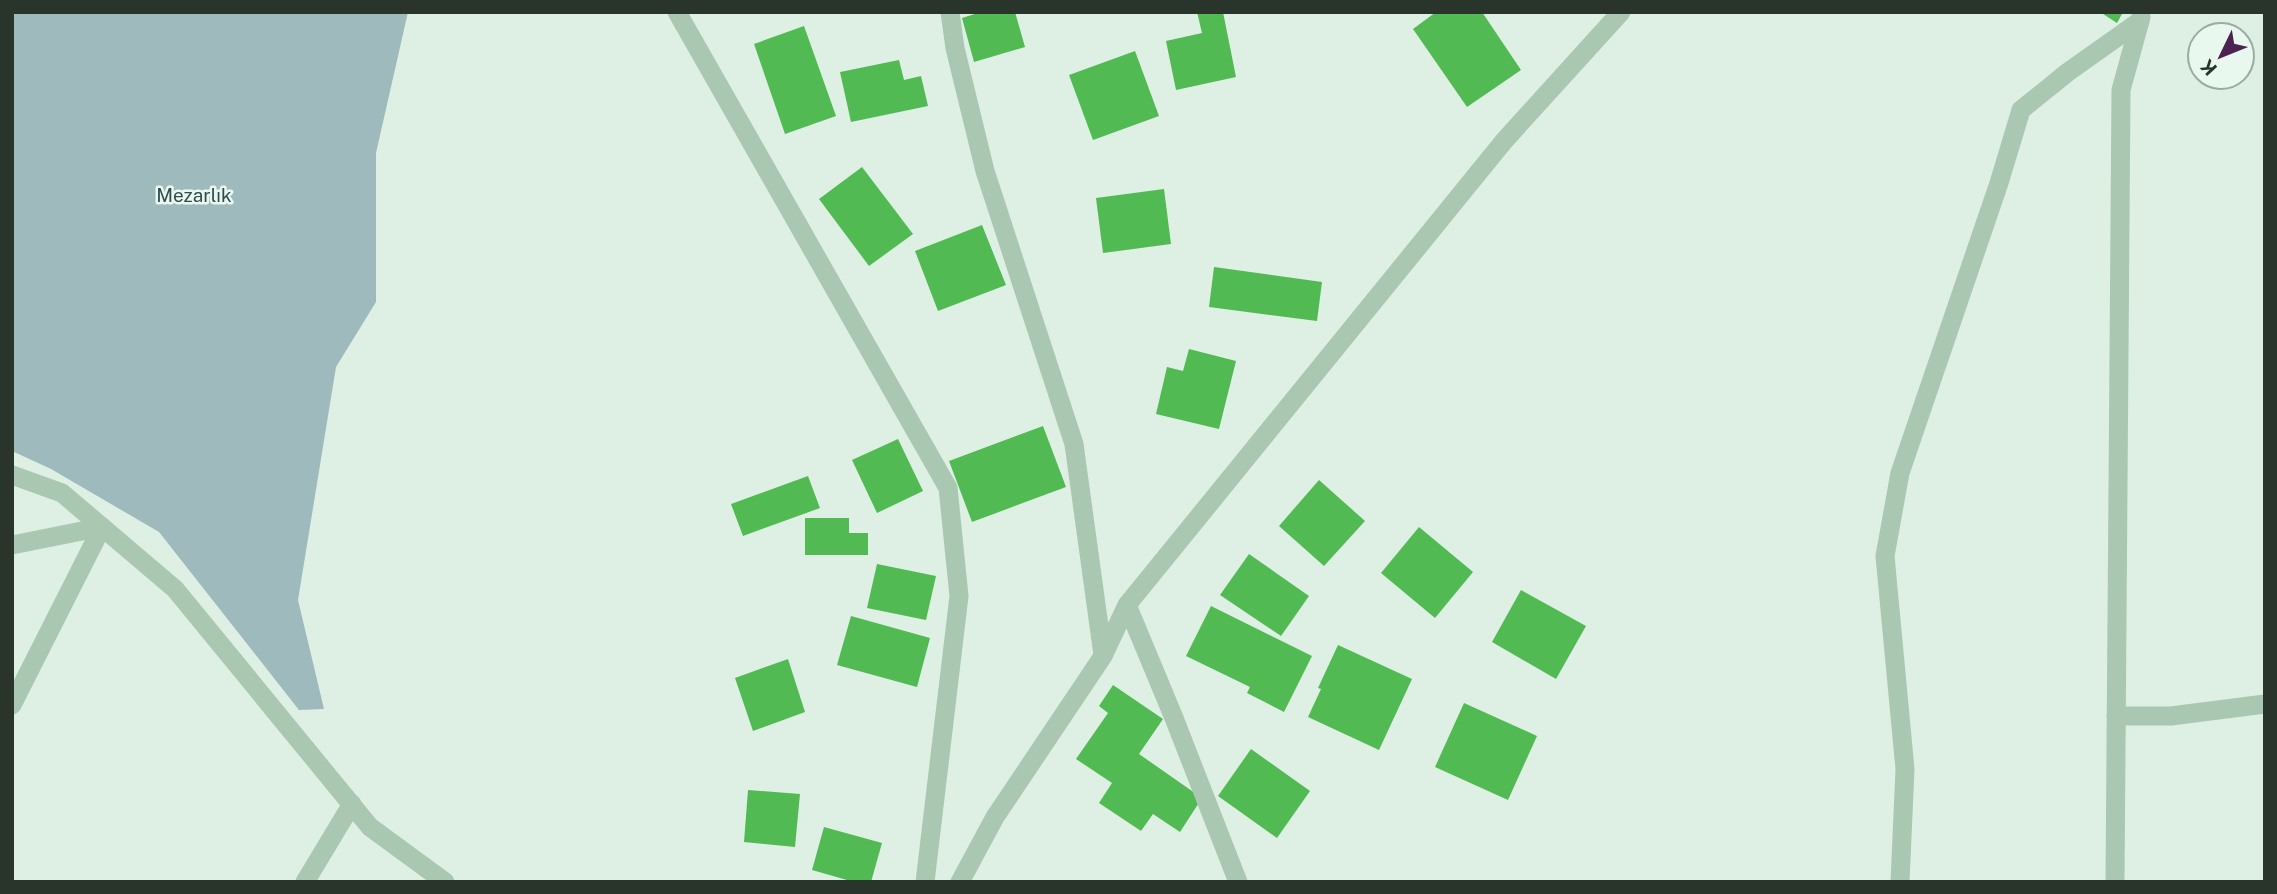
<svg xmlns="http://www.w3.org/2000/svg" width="2277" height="894" font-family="'Public Sans',sans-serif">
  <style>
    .green { fill: #9ebabd }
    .building { fill: #51ba53 }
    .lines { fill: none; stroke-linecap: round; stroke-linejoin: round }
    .minor { stroke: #aac7b1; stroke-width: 19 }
    .labels { text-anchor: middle; stroke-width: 5; stroke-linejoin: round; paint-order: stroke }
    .park-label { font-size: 19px; fill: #2f4c51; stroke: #e9f8ee }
  </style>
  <rect width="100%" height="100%" fill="#ddf0e3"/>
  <polygon class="green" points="12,12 408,12 376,153 376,302 336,367 298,600 324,709 299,710 159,532 51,469 12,451"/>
  <g class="building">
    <polygon points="981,12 1015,12 1025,47 974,62 962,18"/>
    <polygon points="1197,12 1223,12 1236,77 1176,90 1166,41 1202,33"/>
    <polygon points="1436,12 1482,12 1521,70 1467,107 1413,29"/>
    <polygon points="2100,12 2123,12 2117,23"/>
    <polygon points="804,26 836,116 785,134 754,44"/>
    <polygon points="1135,51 1159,116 1093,140 1069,75"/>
    <polygon points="899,60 904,80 921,76 928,106 851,122 840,72"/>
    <polygon points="862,167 913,234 869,266 819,199"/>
    <polygon points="1164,189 1171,244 1103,253 1096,198"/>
    <polygon points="982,225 1006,285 938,311 915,251"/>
    <polygon points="1214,267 1322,282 1317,321 1209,307"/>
    <polygon points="1189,349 1236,361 1219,429 1156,414 1167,367 1183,371"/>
    <polygon points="1043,426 1066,487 972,522 949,461"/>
    <polygon points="898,439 923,491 877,513 852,460"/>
    <polygon points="808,476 820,508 743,536 731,504"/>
    <polygon points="1319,480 1365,521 1324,566 1279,526"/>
    <polygon points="805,518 849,518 849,533 868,533 868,555 805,555"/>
    <polygon points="1419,527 1473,572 1435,618 1381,573"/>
    <polygon points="1249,554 1309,596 1281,636 1220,595"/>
    <polygon points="877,564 936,576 926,620 867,608"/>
    <polygon points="1521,590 1586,626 1556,679 1492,642"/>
    <polygon points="1211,606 1312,656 1284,712 1247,693 1250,687 1186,656"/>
    <polygon points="851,616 930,638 917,687 837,665"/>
    <polygon points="1338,645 1412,679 1379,750 1308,717 1321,689 1318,688"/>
    <polygon points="788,659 805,712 753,731 735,678"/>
    <polygon points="1113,685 1163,719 1139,754 1202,798 1180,832 1153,814 1141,831 1099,803 1112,783 1076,759 1108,713 1099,706"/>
    <polygon points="1464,703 1537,736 1508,800 1435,767"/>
    <polygon points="1251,749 1310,791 1277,838 1218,796"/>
    <polygon points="748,790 800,794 795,847 744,842"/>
    <polygon points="824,827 882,843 871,882 854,882 812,870"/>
  </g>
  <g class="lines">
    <g class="minor">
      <polyline points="677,12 948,488 959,596 925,882"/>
      <polyline points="950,12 955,48 985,171 1074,444 1103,655"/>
      <polyline points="12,475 62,493 175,589 370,827 445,882"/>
      <polyline points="12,545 102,527"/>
      <polyline points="1127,605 1174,718 1238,882"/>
      <polyline points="12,705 102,527"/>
      <polyline points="2116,716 2171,716 2265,704"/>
      <polyline points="305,882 352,804"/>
      <polyline points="960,882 995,817 1103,656 1127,605 1504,141 1621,12"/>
      <polyline points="1900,882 1905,769 1885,556 1900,473 1999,183 2021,110 2068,72 2140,21"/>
      <polyline points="2115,882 2121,90 2141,17"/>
    </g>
  </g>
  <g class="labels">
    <g class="park-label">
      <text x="194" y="202">Mezarlık</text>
    </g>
  </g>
  <rect width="2277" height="894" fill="none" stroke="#29352a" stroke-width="28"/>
  <g transform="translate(2221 56) rotate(227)"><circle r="33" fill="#e9f8ee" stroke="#9caaa0" stroke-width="2"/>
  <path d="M0-5L12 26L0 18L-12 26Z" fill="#4b2252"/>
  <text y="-10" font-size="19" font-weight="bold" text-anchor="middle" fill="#29352a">K</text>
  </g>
</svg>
